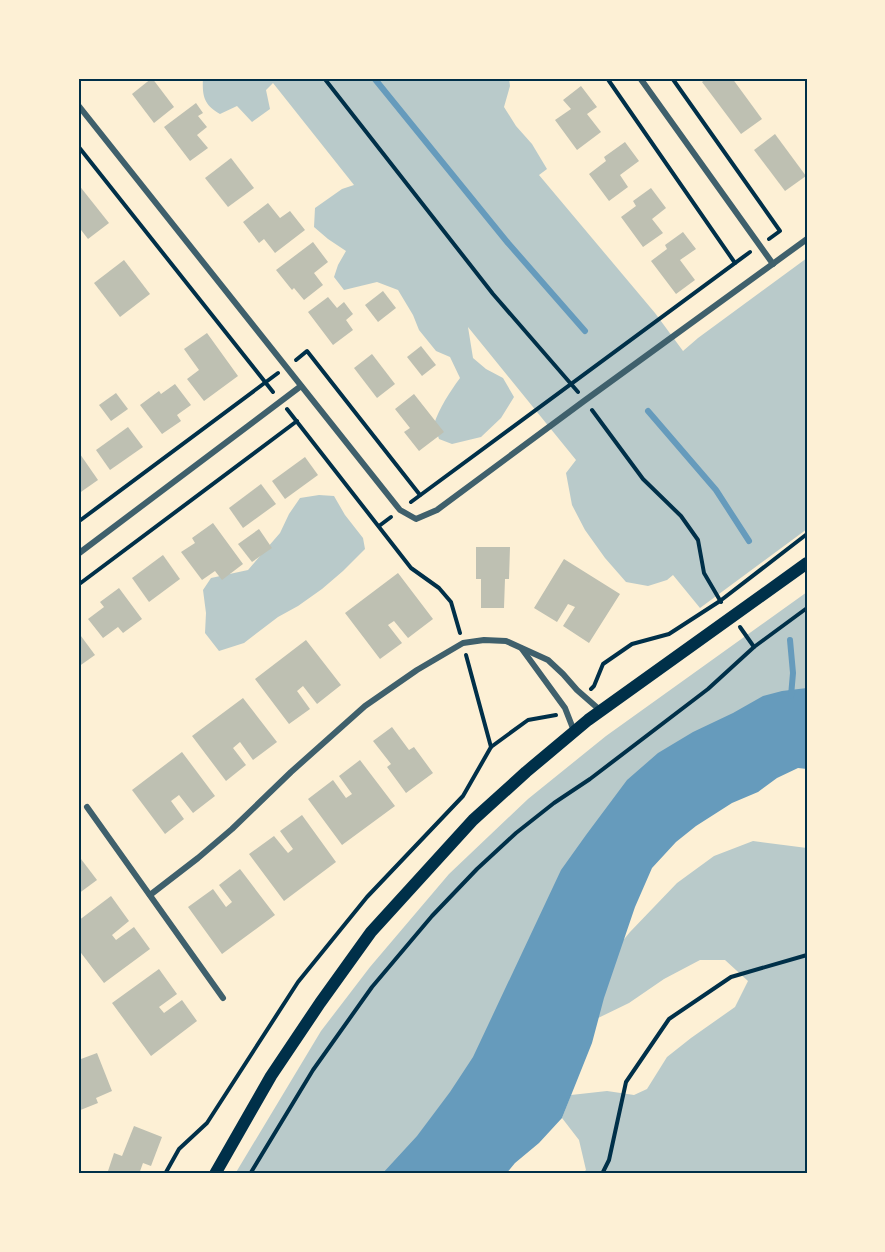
<svg xmlns="http://www.w3.org/2000/svg" width="885" height="1252" font-family="Barlow,sans-serif">
  <style>
    .green { fill: #b9caca }
    .water { fill: #669bbc }
    .lines { fill: none; stroke-linecap: round; stroke-linejoin: round }
    .stream { stroke: #669bbc; stroke-width: 6 }
    .building { fill: #bec0b2 }
    .path { stroke: #003049; stroke-width: 4 }
    .minor { stroke: #3f606c; stroke-width: 6 }
    .secondary { stroke: #003049; stroke-width: 12 }
    .neatline { fill: none; stroke: #003049; stroke-width: 2 }
  </style>
  <rect width="100%" height="100%" fill="#fdf0d5"/>
  <g class="green">
    <path d="M203,78h306l1,8 -6,21 12,19 16,18 15,25 -8,6 116,138 28,38 15,-13 109,-80v271l-107,79 -27,-33 -6,5 -19,6 -22,-4 -21,-24 -20,-28 -13,-25 -6,-32 10,-13 -108,-133 5,31 13,11 17,9 11,19 -13,21 -20,19 -29,7 -13,-5 -5,-15c6,-17 15,-31 26,-46l-10,-21 -14,-6 -17,-21 -6,-15 -15,-25 -21,-8 -33,8 -10,-13 4,-12 8,-14 -18,-12 -14,-12 1,-19 27,-19 12,-4 -81,-102 -7,7 4,19 -18,13 -15,-16 -17,8c-16,-9 -18,-18 -17,-36z"/>
    <polygon points="319,495 334,496 345,515 363,538 365,549 343,571 322,589 298,606 278,617 244,643 219,651 205,633 206,613 203,590 211,578 248,570 280,533 289,514 300,498"/>
    <polygon points="807,592 807,742 723,761 435,1174 235,1174 321,1031 370,967 449,874 528,799 606,736"/>
    <polygon points="753,841 807,848 807,1174 582,1174 586,1170 579,1140 562,1118 571,1095 607,1091 634,1095 647,1089 667,1057 691,1038 735,1007 748,981 725,960 700,960 664,979 629,1003 594,1020 591,979 630,932 677,883 714,856"/>
  </g>
  <polygon class="water" points="807,688 807,769 798,768 777,778 758,792 732,803 696,826 676,842 652,868 635,907 604,998 592,1043 562,1118 539,1143 515,1163 506,1174 382,1174 417,1136 450,1092 473,1057 561,870 586,835 627,780 658,753 693,732 733,713 763,696 782,691"/>
  <g class="lines">
    <g class="stream">
      <polyline points="374,78 508,243 585,331"/>
      <polyline points="648,411 716,490 749,541"/>
      <polyline points="790,640 793,673 791,696"/>
    </g>
  </g>
  <g class="building">
    <polygon points="152,78 174,107 154,123 132,94"/>
    <polygon points="707,78 732,78 762,119 741,134 702,82"/>
    <polygon points="581,86 597,107 587,114 601,132 577,150 555,120 571,109 563,100"/>
    <polygon points="196,103 203,113 198,116 207,127 197,135 208,148 190,161 164,127"/>
    <polygon points="775,134 806,176 785,191 754,150"/>
    <polygon points="625,142 639,161 620,175 628,187 609,201 589,174 606,161 604,157"/>
    <polygon points="231,158 254,188 228,207 205,178"/>
    <polygon points="78,184 109,223 88,239 78,226"/>
    <polygon points="651,188 666,208 652,219 663,233 643,247 621,217 636,206 633,201"/>
    <polygon points="268,203 280,218 290,211 305,230 275,253 264,239 259,243 243,222"/>
    <polygon points="683,232 696,249 680,260 695,280 676,294 651,261 667,249 665,245"/>
    <polygon points="313,242 328,262 314,273 323,285 304,300 294,288 292,290 276,270"/>
    <polygon points="124,260 150,294 120,317 94,283"/>
    <polygon points="383,291 396,308 378,322 365,305"/>
    <polygon points="328,297 337,308 344,302 353,314 346,320 353,330 333,345 308,312"/>
    <polygon points="207,333 238,376 204,401 187,379 199,370 184,349"/>
    <polygon points="421,346 436,365 422,376 407,357"/>
    <polygon points="372,354 395,384 377,398 354,368"/>
    <polygon points="175,384 191,405 177,415 181,421 162,434 140,405 159,391 161,394"/>
    <polygon points="116,393 128,409 111,421 99,405"/>
    <polygon points="414,394 444,432 419,451 404,432 410,428 395,409"/>
    <polygon points="128,427 143,447 110,470 96,450"/>
    <polygon points="80,454 98,480 78,494 78,455"/>
    <polygon points="305,457 318,475 285,499 272,481"/>
    <polygon points="261,484 276,504 243,528 229,508"/>
    <polygon points="213,523 243,564 222,580 215,571 202,580 181,552 195,543 192,538"/>
    <polygon points="259,529 272,548 252,562 238,544"/>
    <polygon points="476,547 510,547 509,579 505,579 504,608 481,608 481,579 476,579"/>
    <polygon points="163,555 180,579 149,602 132,578"/>
    <polygon points="564,559 620,594 589,643 563,626 575,607 568,604 557,622 534,608"/>
    <polygon points="398,573 433,619 408,638 394,621 388,625 402,643 380,659 345,613"/>
    <polygon points="119,588 142,619 123,633 118,627 103,638 88,619 104,607 100,602"/>
    <polygon points="78,632 95,655 78,667"/>
    <polygon points="306,640 341,685 317,704 303,686 297,691 310,709 289,724 255,679"/>
    <polygon points="243,698 277,742 253,760 240,742 233,748 246,765 226,781 192,736"/>
    <polygon points="392,727 409,750 414,747 433,773 406,793 387,767 391,764 373,741"/>
    <polygon points="182,752 215,796 193,813 179,795 171,801 184,819 165,834 132,790"/>
    <polygon points="360,760 395,806 342,845 308,799 333,780 346,798 352,794 339,776"/>
    <polygon points="302,815 336,862 284,901 249,854 274,836 288,853 293,849 280,831"/>
    <polygon points="81,859 97,880 78,894 78,861"/>
    <polygon points="240,869 275,915 222,954 188,907 213,889 226,907 232,902 219,885"/>
    <polygon points="111,896 129,921 112,935 116,940 134,927 150,949 104,983 78,949 78,921"/>
    <polygon points="159,969 177,994 159,1007 164,1013 182,1000 197,1021 151,1056 112,1003"/>
    <polygon points="78,1052 81,1059 97,1053 112,1091 96,1098 98,1103 78,1111"/>
    <polygon points="134,1126 162,1137 151,1166 143,1163 139,1174 107,1174 114,1153 122,1156"/>
  </g>
  <g class="lines">
    <g class="path">
      <polyline points="324,78 493,294 578,392"/>
      <polyline points="607,78 735,263"/>
      <polyline points="672,78 780,231 769,239"/>
      <polyline points="78,146 273,392"/>
      <polyline points="296,360 307,351 420,495"/>
      <polyline points="287,409 411,568 439,588 451,602 460,633"/>
      <polyline points="592,410 643,479 681,516 698,540 704,573 721,602"/>
      <polyline points="411,502 750,252"/>
      <polyline points="78,522 278,373"/>
      <polyline points="379,526 391,517"/>
      <polyline points="78,585 297,421"/>
      <polyline points="740,627 754,647"/>
      <polyline points="466,655 491,747"/>
      <polyline points="591,689 594,686 603,664 632,644 669,634 720,601 807,534"/>
      <polyline points="165,1174 179,1149 207,1123 298,982 367,897 463,796 491,747 528,720 556,715"/>
      <polyline points="250,1174 313,1070 372,987 432,916 477,869 516,833 554,803 590,779 708,689 754,647 807,608"/>
      <polyline points="602,1174 609,1160 626,1082 669,1019 731,977 807,955"/>
    </g>
    <g class="minor">
      <polyline points="640,78 773,264"/>
      <polyline points="78,105 400,510 416,519 437,510 584,401 807,239"/>
      <polyline points="78,554 301,386"/>
      <polyline points="522,649 565,708 574,731"/>
      <polyline points="87,807 223,998"/>
      <polyline points="150,895 198,858 232,829 291,772 365,706 417,670 463,643 484,640 506,641 548,660 563,674 577,690 601,711"/>
    </g>
    <polyline class="secondary" points="215,1174 271,1076 320,1003 371,932 473,820 526,772 588,720 807,563"/>
  </g>
  <rect width="885" height="1252" fill="none" stroke="#fdf0d5" stroke-width="159"/>
  <rect x="80" y="80" width="726" height="1092" class="neatline"/>
</svg>
